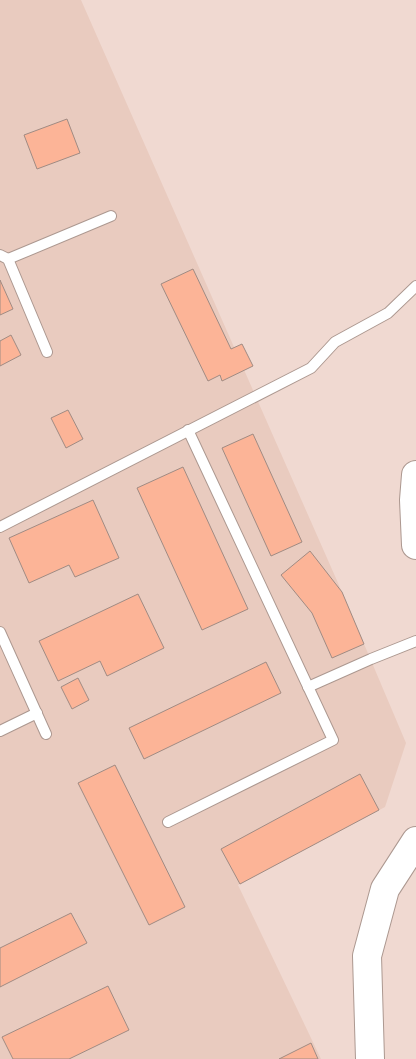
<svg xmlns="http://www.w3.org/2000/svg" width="416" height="1059" font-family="'Exo 2',sans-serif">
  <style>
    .built { fill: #e9cbbf }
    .building { fill: #fcb497; stroke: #a08b83 }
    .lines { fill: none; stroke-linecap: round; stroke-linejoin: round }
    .lane-casing { stroke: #ac9890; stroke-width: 12 }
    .secondary-casing { stroke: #ac9890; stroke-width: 30 }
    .lane { stroke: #fff; stroke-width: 10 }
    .secondary { stroke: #fff; stroke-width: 28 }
  </style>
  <rect width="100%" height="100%" fill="#f0d9d1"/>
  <polygon class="built" points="0,0 81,0 342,592 406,743 385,807 238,885 321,1059 0,1059"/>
  <g class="building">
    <polygon points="67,119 80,153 37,169 24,135"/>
    <polygon points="193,269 231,349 242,344 253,366 222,381 220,375 208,381 161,284"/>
    <polygon points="0,280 13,309 0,315"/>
    <polygon points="11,335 21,355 0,366 0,341"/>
    <polygon points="68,410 83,439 66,448 51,418"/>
    <polygon points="253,434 302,542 271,556 222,448"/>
    <polygon points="183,467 248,609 202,630 137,488"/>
    <polygon points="93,500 119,558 75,577 69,565 29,583 9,538"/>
    <polygon points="310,551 342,592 364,644 332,658 312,613 281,575"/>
    <polygon points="138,594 164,648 107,676 100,661 58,681 39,641"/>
    <polygon points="266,662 281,693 144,759 129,728"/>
    <polygon points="78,678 89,700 72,709 61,687"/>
    <polygon points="115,765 185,907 149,925 78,783"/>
    <polygon points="360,774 379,810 240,884 221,849"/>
    <polygon points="71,913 87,943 0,987 0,948"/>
    <polygon points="108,986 129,1030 69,1059 13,1059 2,1037"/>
    <polygon points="311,1043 318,1059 279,1059"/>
  </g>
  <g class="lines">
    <g class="lane-casing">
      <g id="lane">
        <polyline points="0,255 8,259 47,352"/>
        <polyline points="8,259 111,216"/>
        <polyline points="0,527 311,368 335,342 388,313 416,286"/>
        <polyline points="0,632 46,734"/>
        <polyline points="308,687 371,659 416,641"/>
        <polyline points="0,731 37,713"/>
        <polyline points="168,822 333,740 188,430"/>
      </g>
    </g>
    <g class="secondary-casing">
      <g id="secondary">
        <polyline points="416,475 414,500 416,545"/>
        <polyline points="370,1059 367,956 385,889 416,841"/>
      </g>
    </g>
    <use href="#lane" class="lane"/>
    <use href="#secondary" class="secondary"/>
  </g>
</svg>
